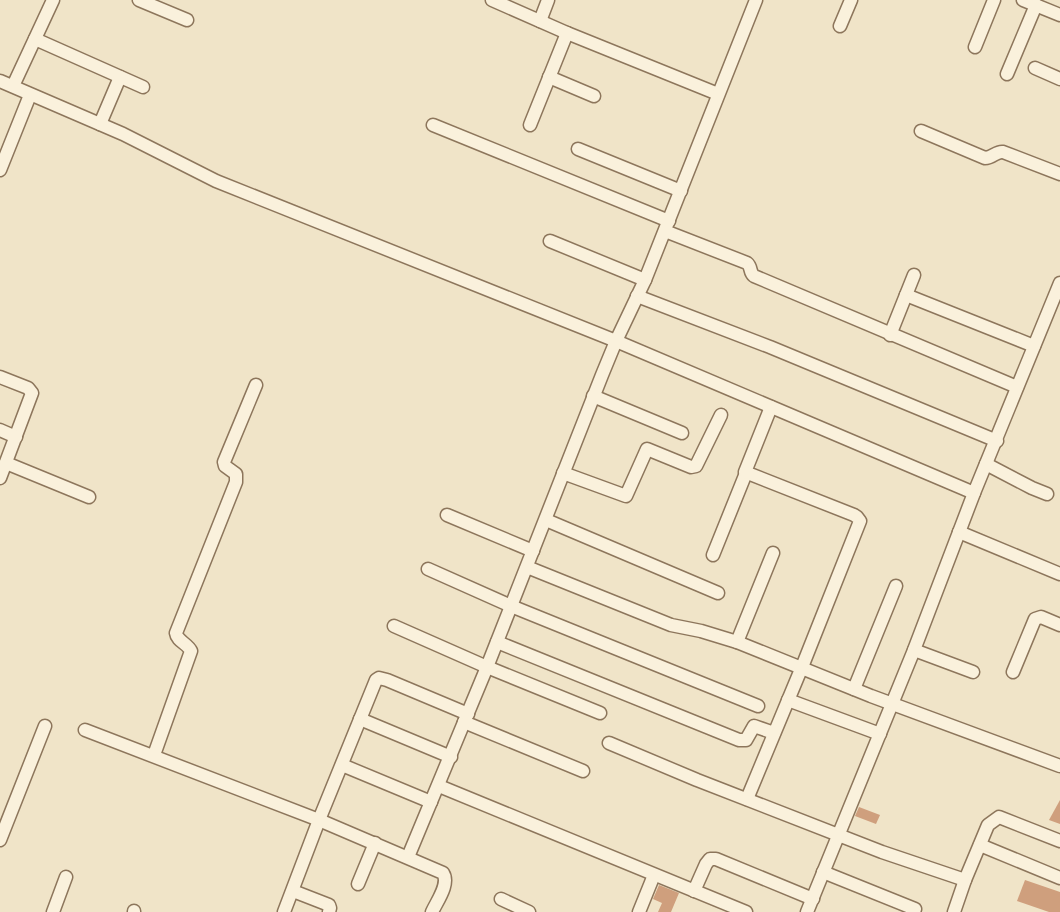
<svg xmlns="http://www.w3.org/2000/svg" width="1060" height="912" font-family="'Playfair Display',serif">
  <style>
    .building { fill: #cf9f7d }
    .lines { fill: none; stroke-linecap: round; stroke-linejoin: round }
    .minor-casing { stroke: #8d765c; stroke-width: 15 }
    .minor { stroke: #faf1dc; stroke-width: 12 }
  </style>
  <rect width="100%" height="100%" fill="#f0e4c8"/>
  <g class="building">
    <polygon points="1060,800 1060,824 1049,820"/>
    <polygon points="859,807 880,815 876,824 855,816"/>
    <polygon points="1025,880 1060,892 1060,912 1049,912 1017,901"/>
    <polygon points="659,885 679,893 671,912 658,912 662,903 653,899"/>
  </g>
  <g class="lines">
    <g class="minor-casing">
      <g id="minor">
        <polyline points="139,0 187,20"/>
        <polyline points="492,0 567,33 718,94"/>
        <polyline points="1023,0 1060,15"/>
        <polyline points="540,21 548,0"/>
        <polyline points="840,26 851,0"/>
        <polyline points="35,39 143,87"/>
        <polyline points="975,47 994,0"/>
        <polyline points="1035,68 1060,79"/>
        <polyline points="1007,74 1036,5"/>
        <polyline points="549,77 594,96"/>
        <polyline points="0,81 123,134 216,181 616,341 974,493"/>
        <polyline points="13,86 53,0"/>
        <polyline points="100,124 120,77"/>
        <polyline points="433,125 669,221"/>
        <polyline points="530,125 567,33"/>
        <path d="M921,131l64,27c8,0 11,-7 18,-6l57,22"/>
        <polyline points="578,149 681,191"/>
        <polyline points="0,170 30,95"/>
        <path d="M665,231l82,32c5,4 2,9 7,13l263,111"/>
        <polyline points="550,241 645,280"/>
        <polyline points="906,295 1034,346"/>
        <polyline points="637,296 770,347 997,441"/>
        <polyline points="890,335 914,275"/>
        <polyline points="0,377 28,388 32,393 0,478"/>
        <polyline points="593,396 682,433"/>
        <polyline points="0,430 16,437"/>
        <polyline points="6,463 89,497"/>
        <polyline points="986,464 1032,488 1047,494"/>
        <polyline points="563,473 626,496 647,449 691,467 696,466 721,415"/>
        <polyline points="447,515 533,551"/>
        <polyline points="546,520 718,593"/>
        <polyline points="959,532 1060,574"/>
        <polyline points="713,555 746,473"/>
        <polyline points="527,567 671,625 701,631 737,642 871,696 1060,766"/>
        <polyline points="428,569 511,606 758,706"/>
        <polyline points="394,626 487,667 600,713"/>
        <polyline points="497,642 739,740 746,740 754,726 774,733"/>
        <polyline points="737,642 773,553"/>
        <polyline points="914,650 973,672"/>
        <polyline points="1013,672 1035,619 1041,617 1060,625"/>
        <polyline points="854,689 896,586"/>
        <polyline points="788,700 880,734"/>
        <polyline points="360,719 451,757"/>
        <polyline points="464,722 583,771"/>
        <path d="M85,730l234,90 124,53c7,11 -6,28 -11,39"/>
        <polyline points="609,743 697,780 882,852 965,880"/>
        <path d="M154,755l37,-104c-3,-7 -14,-10 -15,-18l60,-151v-8l-11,-8 -1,-4 32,-77"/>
        <polyline points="342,765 431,802"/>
        <polyline points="439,786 746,912"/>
        <polyline points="747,799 804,662 860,521 857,517 854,515 745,472 771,407"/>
        <polyline points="0,840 45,726"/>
        <polyline points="980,845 1060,878"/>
        <polyline points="408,857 487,667 602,375 616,341 645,280 756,0"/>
        <polyline points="823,872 915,909"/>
        <polyline points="358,884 375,843"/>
        <polyline points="293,891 329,905 330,908 329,912"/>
        <polyline points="694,891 706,864 710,859 716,859 813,899"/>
        <polyline points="501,899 529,912"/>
        <polyline points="53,912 66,877"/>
        <polyline points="134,912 134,911"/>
        <polyline points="284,912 319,820 376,680 379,678 387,680 468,714"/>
        <polyline points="639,912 654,875"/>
        <polyline points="807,912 914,650 974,493 1060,283"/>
        <polyline points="954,912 965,880 988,825 999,817 1060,841"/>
      </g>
    </g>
    <use href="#minor" class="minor"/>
  </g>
</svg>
